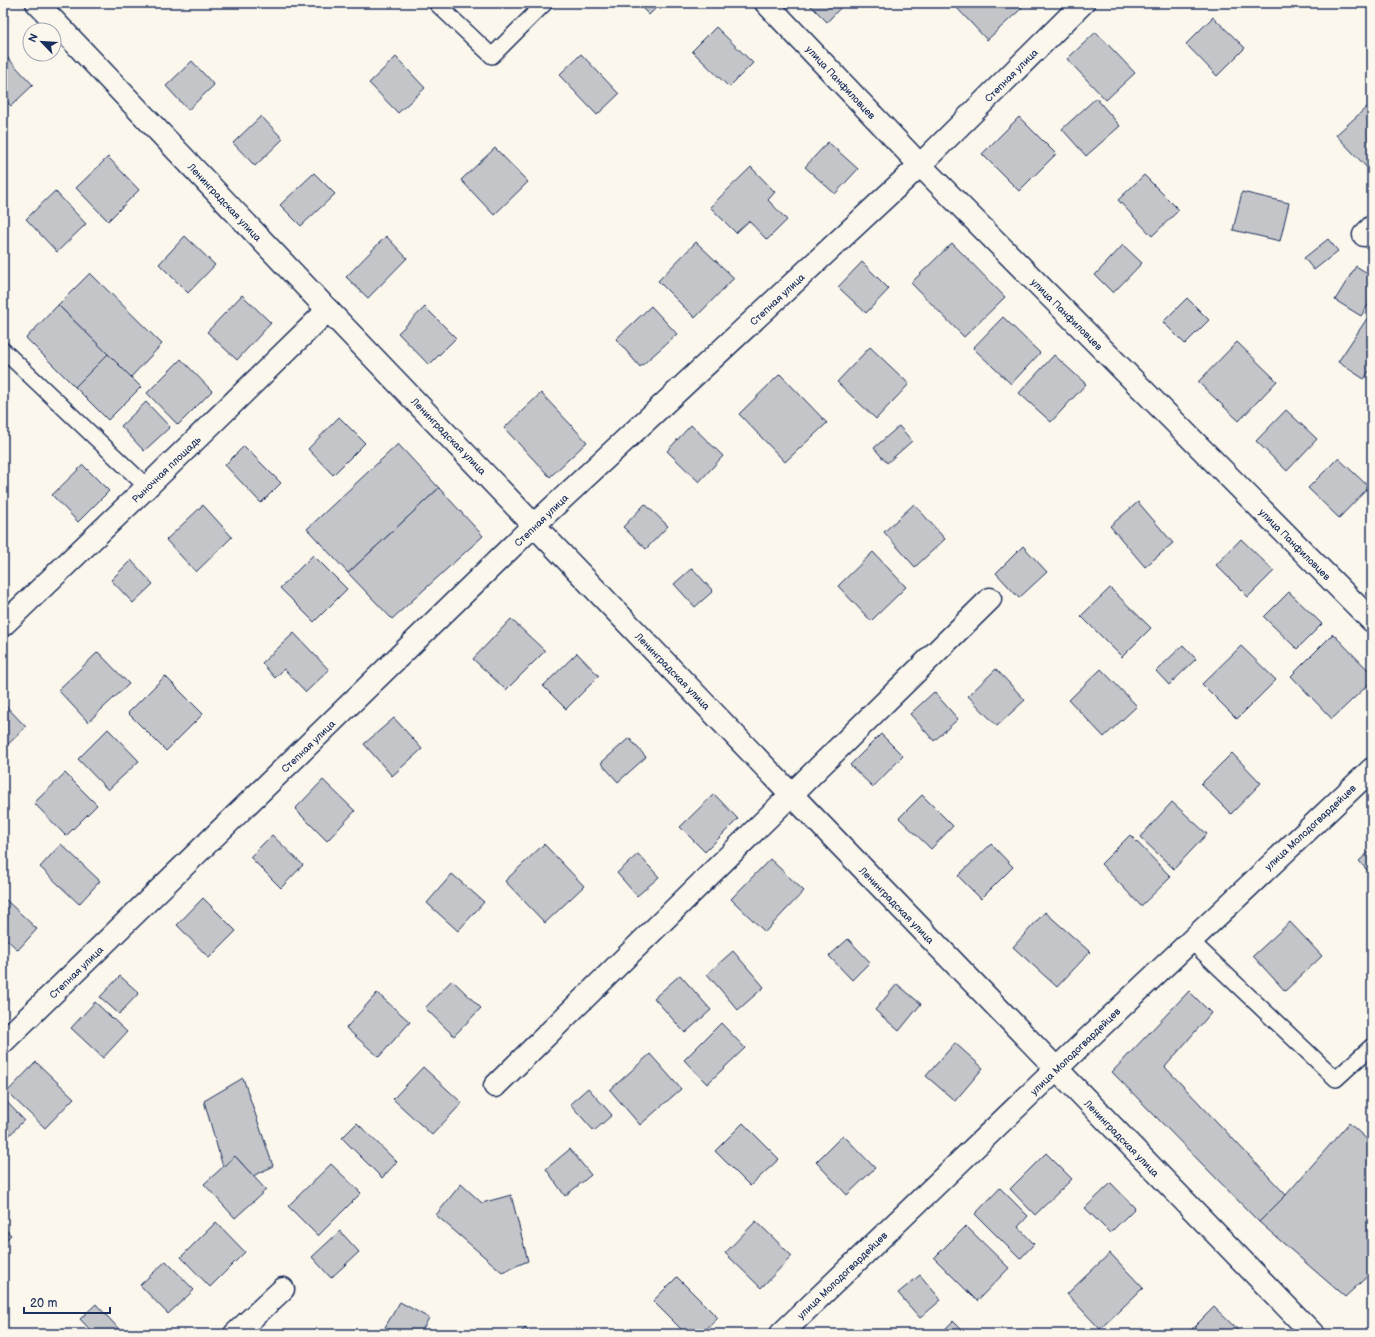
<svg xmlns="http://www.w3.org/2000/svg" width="1375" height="1337" font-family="'Balsamiq Sans',sans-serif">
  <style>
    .building { fill: #c3c5c9; stroke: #1b2f5e }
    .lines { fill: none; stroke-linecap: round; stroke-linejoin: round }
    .lane-casing { stroke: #1b2f5e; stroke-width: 18 }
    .street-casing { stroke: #1b2f5e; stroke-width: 25 }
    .lane { stroke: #fbf7ec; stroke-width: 15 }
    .street { stroke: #fbf7ec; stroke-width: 22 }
    .labels { text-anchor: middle; stroke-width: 4; stroke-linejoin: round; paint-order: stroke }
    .street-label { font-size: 10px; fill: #1b2f5e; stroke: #fbf7ec }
  </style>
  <rect width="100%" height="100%" fill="#fbf7ec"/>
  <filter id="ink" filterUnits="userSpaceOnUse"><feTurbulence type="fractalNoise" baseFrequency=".025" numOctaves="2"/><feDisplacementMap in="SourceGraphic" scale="8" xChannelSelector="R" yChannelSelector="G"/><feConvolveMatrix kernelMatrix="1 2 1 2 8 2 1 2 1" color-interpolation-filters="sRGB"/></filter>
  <g filter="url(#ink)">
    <g class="building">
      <polygon points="637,3 661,3 649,15"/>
      <polygon points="808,3 843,3 844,4 827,22"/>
      <polygon points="961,3 1018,3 1022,8 987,40 956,7"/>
      <polygon points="1213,17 1245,48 1217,76 1186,44"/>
      <polygon points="716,27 753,63 729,87 692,51"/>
      <polygon points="1096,32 1135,73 1106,100 1067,59"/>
      <polygon points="3,53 33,85 11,106 3,97"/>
      <polygon points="581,54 619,94 597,115 559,75"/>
      <polygon points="396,57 425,88 398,113 369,83"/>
      <polygon points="192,61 214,85 188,110 166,86"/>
      <polygon points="1096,98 1120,126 1086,156 1062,129"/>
      <polygon points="1368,106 1372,110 1372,173 1336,135"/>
      <polygon points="261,116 283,139 255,166 233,143"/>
      <polygon points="1019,117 1056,154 1019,191 982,154"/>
      <polygon points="828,142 858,169 835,194 805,167"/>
      <polygon points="495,148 528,182 494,215 461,180"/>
      <polygon points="108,157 139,190 108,221 76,188"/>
      <polygon points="751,167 775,192 768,200 787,220 767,240 749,221 736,233 710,207"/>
      <polygon points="314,173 335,194 301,226 280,205"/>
      <polygon points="1144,175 1179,210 1152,236 1118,200"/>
      <polygon points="55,191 86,224 57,252 26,219"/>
      <polygon points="1242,192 1289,203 1280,241 1233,230"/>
      <polygon points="185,236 215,265 188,293 159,264"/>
      <polygon points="386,236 407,258 368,298 346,277"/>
      <polygon points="1328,239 1338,251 1314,270 1304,258"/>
      <polygon points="696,242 734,278 695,318 658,281"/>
      <polygon points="952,243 1005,297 964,337 911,283"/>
      <polygon points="1123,245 1142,263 1113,293 1095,275"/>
      <polygon points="862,262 889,289 866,313 838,287"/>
      <polygon points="1356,266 1372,276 1372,299 1361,316 1335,300"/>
      <polygon points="90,273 162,344 131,377 58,305"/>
      <polygon points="242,295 271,323 237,360 207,332"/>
      <polygon points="1187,298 1209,320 1185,344 1163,322"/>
      <polygon points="58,305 108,354 75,387 26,338"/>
      <polygon points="651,306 677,334 640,367 616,339"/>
      <polygon points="425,307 456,338 429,365 398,333"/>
      <polygon points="1372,311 1372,367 1364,379 1338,362"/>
      <polygon points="1003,317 1040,353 1011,384 973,348"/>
      <polygon points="1237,342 1277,381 1239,421 1198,382"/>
      <polygon points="870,347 909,384 876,419 837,382"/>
      <polygon points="108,354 141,387 108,420 75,387"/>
      <polygon points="1054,355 1086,384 1051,422 1019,393"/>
      <polygon points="181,359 212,391 178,425 147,393"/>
      <polygon points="780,374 827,423 785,462 739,414"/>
      <polygon points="541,393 587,442 550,477 504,428"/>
      <polygon points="146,402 170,427 144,451 121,426"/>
      <polygon points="1286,410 1317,439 1287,471 1256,441"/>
      <polygon points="339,417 365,443 333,475 308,449"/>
      <polygon points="691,425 723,456 699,482 667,451"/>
      <polygon points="899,426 912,441 887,463 874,448"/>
      <polygon points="398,444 439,488 348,573 307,529"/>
      <polygon points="244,446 281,483 261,503 225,465"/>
      <polygon points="1338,458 1369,487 1339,518 1308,488"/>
      <polygon points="83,465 109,491 78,522 52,495"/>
      <polygon points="439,488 483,536 392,619 348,573"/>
      <polygon points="1138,502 1173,543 1145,567 1110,526"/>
      <polygon points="645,504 668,526 646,549 623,527"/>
      <polygon points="914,504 945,539 915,567 884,532"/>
      <polygon points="203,505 232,537 196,572 166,540"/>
      <polygon points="1241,539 1274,571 1248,597 1216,565"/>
      <polygon points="1023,546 1047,572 1019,598 996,573"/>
      <polygon points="873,552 906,587 871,621 838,586"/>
      <polygon points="313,555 347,589 314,622 280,588"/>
      <polygon points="131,560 153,584 133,603 111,580"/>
      <polygon points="692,568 713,591 695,607 674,584"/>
      <polygon points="1110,588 1151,628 1122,657 1081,616"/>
      <polygon points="1289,592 1322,624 1297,649 1264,617"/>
      <polygon points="511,619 545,651 506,690 473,659"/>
      <polygon points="294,633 329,670 306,692 284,669 275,678 262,663"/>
      <polygon points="1333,634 1372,674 1372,681 1332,719 1291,676"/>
      <polygon points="1183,645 1196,659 1169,685 1156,671"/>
      <polygon points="1241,646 1276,680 1237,719 1202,684"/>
      <polygon points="98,652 129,684 88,722 58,690"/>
      <polygon points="577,653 599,676 566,709 543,686"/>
      <polygon points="996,669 1025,700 997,726 968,696"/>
      <polygon points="1101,669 1137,706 1104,737 1069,700"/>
      <polygon points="165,676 203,714 166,751 128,713"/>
      <polygon points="934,692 958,719 934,741 910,714"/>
      <polygon points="3,703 26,727 3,749"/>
      <polygon points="394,718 422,749 392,776 364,744"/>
      <polygon points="108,729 139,761 108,790 78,759"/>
      <polygon points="881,734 903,756 873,787 850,765"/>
      <polygon points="629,738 646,757 618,782 601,763"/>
      <polygon points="1232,753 1261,783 1231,814 1201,784"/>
      <polygon points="65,773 97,805 66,836 34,803"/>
      <polygon points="323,780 355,811 327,841 295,809"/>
      <polygon points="714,794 738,819 705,852 680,827"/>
      <polygon points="922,795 953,826 931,849 899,818"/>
      <polygon points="1172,802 1207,834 1174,869 1140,837"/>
      <polygon points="272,835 303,865 281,888 250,857"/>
      <polygon points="1130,835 1171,877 1141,906 1101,864"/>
      <polygon points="61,844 100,881 79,904 40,867"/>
      <polygon points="544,844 584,886 545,923 505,881"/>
      <polygon points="991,844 1013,867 981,899 958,876"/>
      <polygon points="1372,849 1372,876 1359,861"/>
      <polygon points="638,854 659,877 637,896 617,873"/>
      <polygon points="770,859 804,891 765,932 731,899"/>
      <polygon points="452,874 484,902 458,931 427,903"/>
      <polygon points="203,898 236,931 209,958 177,925"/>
      <polygon points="5,899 37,929 18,950 3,936 3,900"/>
      <polygon points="1045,912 1090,952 1057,987 1013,947"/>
      <polygon points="1290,922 1322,956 1285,991 1253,956"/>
      <polygon points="848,939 870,962 852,980 829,956"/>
      <polygon points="733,951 764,987 738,1010 707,974"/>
      <polygon points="680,975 711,1010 685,1033 654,998"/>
      <polygon points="120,976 139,993 119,1014 100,997"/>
      <polygon points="452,980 481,1008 454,1036 425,1008"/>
      <polygon points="897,984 921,1004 899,1031 875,1010"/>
      <polygon points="1189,991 1211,1013 1165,1067 1286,1195 1259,1222 1112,1072"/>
      <polygon points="377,993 410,1022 379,1057 346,1028"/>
      <polygon points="95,1002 127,1032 103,1058 71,1028"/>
      <polygon points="721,1023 745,1048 707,1084 684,1060"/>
      <polygon points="955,1043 983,1068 955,1101 926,1076"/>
      <polygon points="650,1054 681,1089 640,1125 610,1090"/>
      <polygon points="36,1062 74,1098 45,1128 7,1092"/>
      <polygon points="423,1067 462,1103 432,1135 393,1099"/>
      <polygon points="243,1078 273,1166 253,1176 235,1156 223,1167 204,1101"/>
      <polygon points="588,1088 612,1115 594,1131 570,1104"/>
      <polygon points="3,1098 24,1120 3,1142"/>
      <polygon points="357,1123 397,1162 382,1178 342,1138"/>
      <polygon points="743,1123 779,1159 750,1186 715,1151"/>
      <polygon points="1349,1123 1372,1144 1372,1272 1345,1297 1259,1222 1286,1195"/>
      <polygon points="843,1135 875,1168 847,1195 816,1162"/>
      <polygon points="570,1149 591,1175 565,1196 546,1169"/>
      <polygon points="1046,1153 1072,1179 1035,1215 1010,1189"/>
      <polygon points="235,1156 266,1190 235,1218 204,1184"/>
      <polygon points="331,1164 361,1193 318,1236 288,1206"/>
      <polygon points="1111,1183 1135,1208 1110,1233 1085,1208"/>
      <polygon points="461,1184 482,1203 511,1195 528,1261 502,1272 436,1215"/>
      <polygon points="1000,1188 1028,1216 1018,1227 1034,1244 1020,1259 975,1214"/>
      <polygon points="756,1221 792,1256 761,1288 725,1253"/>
      <polygon points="216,1222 245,1252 210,1287 181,1257"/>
      <polygon points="966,1226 1009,1268 977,1301 934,1258"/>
      <polygon points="3,1227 11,1235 3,1243"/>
      <polygon points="340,1231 359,1252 331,1278 312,1257"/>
      <polygon points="1110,1253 1143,1288 1100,1329 1067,1294"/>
      <polygon points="166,1261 194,1290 168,1314 140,1285"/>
      <polygon points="920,1275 941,1300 920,1318 898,1293"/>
      <polygon points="677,1277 718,1318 701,1334 686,1334 653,1301"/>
      <polygon points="400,1302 429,1318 420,1334 398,1334 385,1327"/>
      <polygon points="96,1304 118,1328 111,1334 94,1334 80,1319"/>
      <polygon points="1214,1307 1242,1334 1187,1334"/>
      <polygon points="953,1321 966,1334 940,1334"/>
      <polygon points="525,1328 531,1334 519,1334"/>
    </g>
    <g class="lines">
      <g class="lane-casing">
        <g id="lane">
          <polyline points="437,4 492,56 545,3"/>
          <polyline points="3,350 147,487"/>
          <polyline points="1191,941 1336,1079 1372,1046"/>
        </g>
      </g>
      <g class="street-casing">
        <g id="street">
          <polyline points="37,3 328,310 791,794 1313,1334"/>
          <polyline points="766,3 920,165 1372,621"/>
          <polyline points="1364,235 1372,227"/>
          <polyline points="3,625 147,487 328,310"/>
          <polyline points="3,1042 534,525 920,165 1083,3"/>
          <polyline points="495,1086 990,599"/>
          <polyline points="235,1334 283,1289"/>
          <polyline points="781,1334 1078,1048 1372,769"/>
        </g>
      </g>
      <use href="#lane" class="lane"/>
      <use href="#street" class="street"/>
    </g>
  </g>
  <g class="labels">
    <g class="street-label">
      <text transform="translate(1011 75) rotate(-45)" y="4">Степная улица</text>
      <text transform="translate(841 82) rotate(47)" y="4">улица Панфиловцев</text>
      <text transform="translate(225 202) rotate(47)" y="4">Ленинградская улица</text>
      <text transform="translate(777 299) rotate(-43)" y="4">Степная улица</text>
      <text transform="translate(1067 314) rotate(45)" y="4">улица Панфиловцев</text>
      <text transform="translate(449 436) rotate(46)" y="4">Ленинградская улица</text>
      <text transform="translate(166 469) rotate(-44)" y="4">Рыночная площадь</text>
      <text transform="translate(541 520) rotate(-44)" y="4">Степная улица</text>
      <text transform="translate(1295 544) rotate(45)" y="4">улица Панфиловцев</text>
      <text transform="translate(673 671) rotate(46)" y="4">Ленинградская улица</text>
      <text transform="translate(308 746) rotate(-44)" y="4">Степная улица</text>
      <text transform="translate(1310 827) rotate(-43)" y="4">улица Молодогвардейцев</text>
      <text transform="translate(897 905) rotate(46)" y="4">Ленинградская улица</text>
      <text transform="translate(76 972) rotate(-44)" y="4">Степная улица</text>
      <text transform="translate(1075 1051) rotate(-44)" y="4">улица Молодогвардейцев</text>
      <text transform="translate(1122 1138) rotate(46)" y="4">Ленинградская улица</text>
      <text transform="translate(842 1275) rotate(-44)" y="4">улица Молодогвардейцев</text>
    </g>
  </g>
  <rect width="1375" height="1337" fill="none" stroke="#fbf7ec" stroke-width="16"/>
  <rect x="8" y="8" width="1359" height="1321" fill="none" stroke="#1b2f5e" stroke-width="1.5" filter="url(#ink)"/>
  <g transform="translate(42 42) rotate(295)"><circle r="19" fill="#fbf7ec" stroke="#a1a7b3"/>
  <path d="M0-3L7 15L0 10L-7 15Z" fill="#1b2f5e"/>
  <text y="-6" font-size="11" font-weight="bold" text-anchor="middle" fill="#1b2f5e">N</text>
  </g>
  <path d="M24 1307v6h86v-6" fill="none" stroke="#1b2f5e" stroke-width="2"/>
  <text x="30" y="1307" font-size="12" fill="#1b2f5e" stroke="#fbf7ec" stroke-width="3" paint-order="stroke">20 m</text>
</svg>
